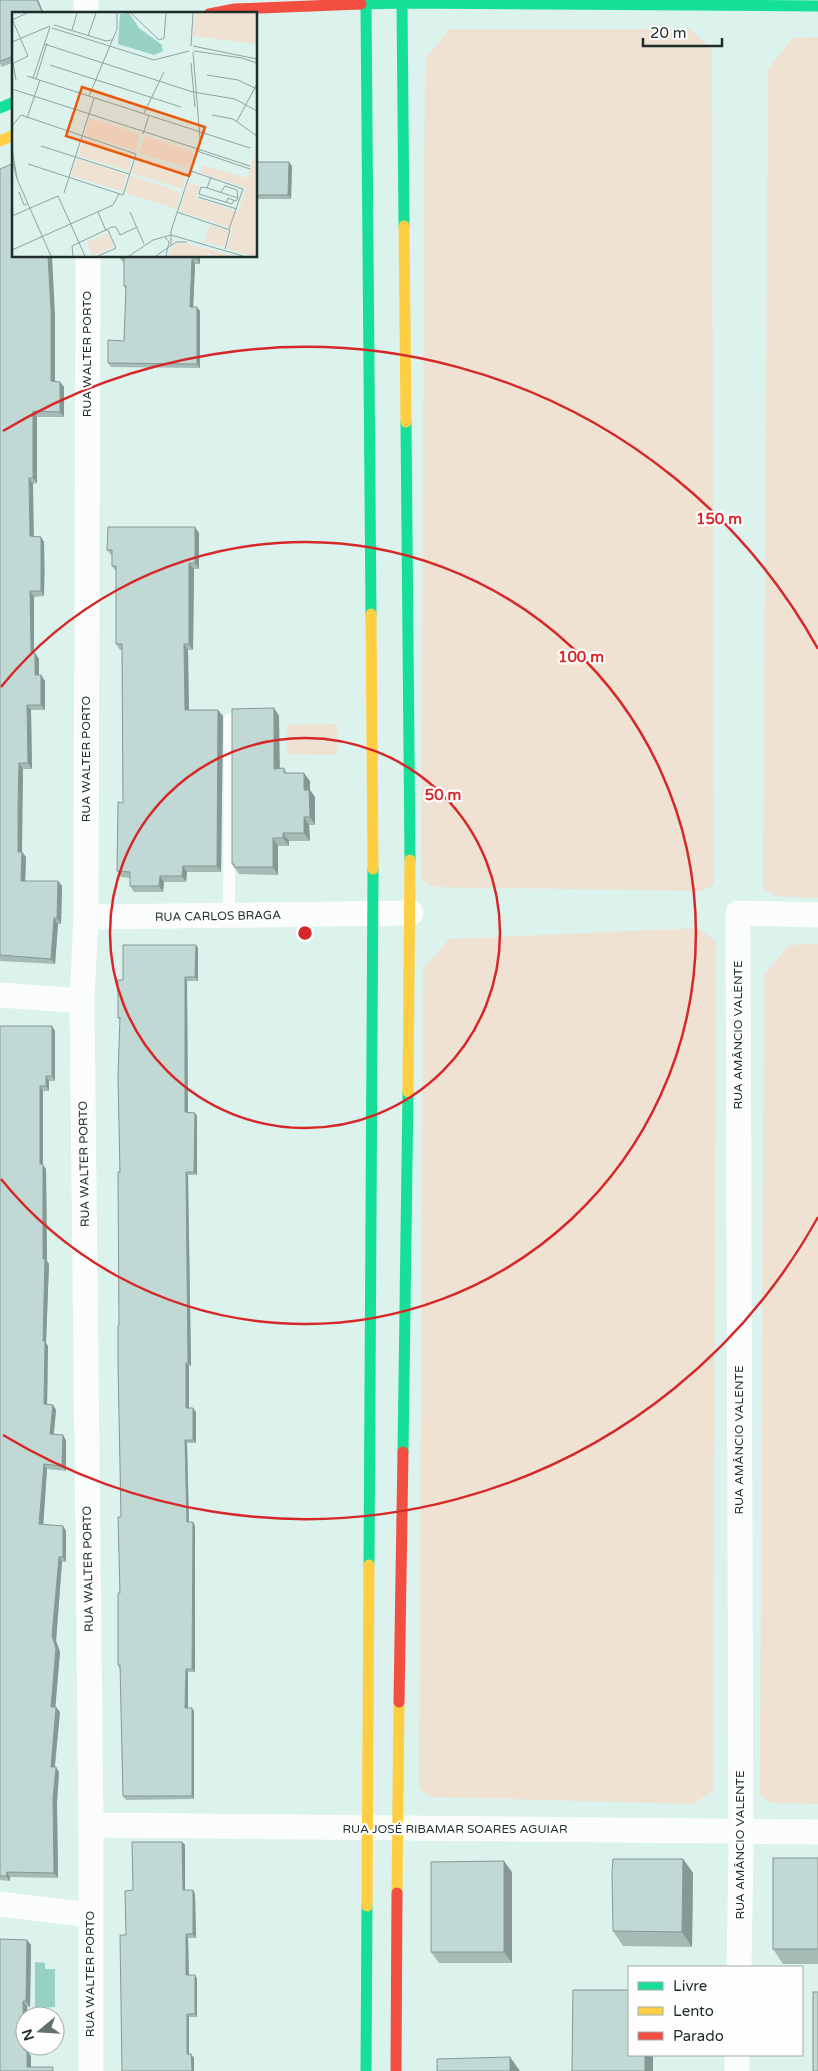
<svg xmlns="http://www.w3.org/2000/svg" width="818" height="2071" font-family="'Varela Round',sans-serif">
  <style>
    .green { fill: #efe2d2 }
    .water { fill: #96d1c4 }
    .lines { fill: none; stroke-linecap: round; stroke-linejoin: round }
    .lane { stroke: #fafdfc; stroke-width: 12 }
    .street { stroke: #fafdfc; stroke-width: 25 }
    .fast { stroke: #16e098; stroke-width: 11 }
    .slow { stroke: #ffcf43; stroke-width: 11 }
    .jam { stroke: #f24e42; stroke-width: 11 }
    .wall { fill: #a5bbb6 }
    .shaded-wall { fill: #869894 }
    .building { fill: #c0d9d4; stroke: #869894 }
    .ring { fill: none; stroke: #d62828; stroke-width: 2.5 }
    .labels { text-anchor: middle; stroke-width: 4.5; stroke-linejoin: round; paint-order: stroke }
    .street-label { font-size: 12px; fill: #1d2d29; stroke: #fefefe }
    .inset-road { fill: none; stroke: #8fa39f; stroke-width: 1 }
    .view { fill: #e8590c; fill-opacity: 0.15; stroke: #e8590c; stroke-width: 2.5 }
    .inset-edge { fill: none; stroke: #1d2d29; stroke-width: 2.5 }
    .centre { fill: #d62828; stroke: #fefefe; stroke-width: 2.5 }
    .ring-label { font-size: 15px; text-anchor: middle; font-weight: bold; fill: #d62828; stroke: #fefefe; stroke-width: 4.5; stroke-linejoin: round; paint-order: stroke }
  </style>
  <rect width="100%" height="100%" fill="#dbf2ed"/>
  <g class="green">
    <polygon points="450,29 690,29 712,49 714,884 703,891 433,887 421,879 425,59"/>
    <polygon points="818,37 818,898 775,896 763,889 768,69 793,38"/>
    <polygon points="337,724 337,755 287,754 287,725"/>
    <polygon points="697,928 716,941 713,1791 693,1804 431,1797 419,1789 423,969 449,939"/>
    <polygon points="818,944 818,1804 772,1803 760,1795 764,975 789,945"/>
  </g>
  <polygon class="water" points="35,1962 45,1963 45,1969 55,1969 55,2007 35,2008"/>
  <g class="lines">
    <polyline class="lane" points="229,916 230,719"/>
    <g class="street">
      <polyline points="86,0 86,14"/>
      <polyline points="88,256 86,917 82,1001 91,1825 91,2071"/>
      <polyline points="86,917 411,913"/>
      <polyline points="0,995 82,1001"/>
      <polyline points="91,1825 818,1832"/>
      <polyline points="0,1904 90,1915"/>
      <polyline points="739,1967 741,1853 738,913 818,915"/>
      <polyline points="737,2071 737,2055"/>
    </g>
    <g class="fast">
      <polyline points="402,3 404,226"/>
      <polyline points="361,4 402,3 818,6"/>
      <polyline points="366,4 371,614"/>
      <polyline points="0,108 14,102"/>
      <polyline points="406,422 410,860"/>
      <polyline points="403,1452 408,1092"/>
      <polyline points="369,1565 373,869"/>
      <polyline points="366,2071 367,1906"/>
    </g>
    <g class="slow">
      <polyline points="0,141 14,135"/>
      <polyline points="404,226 406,422"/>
      <polyline points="371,614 373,869"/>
      <polyline points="408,1092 410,860"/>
      <polyline points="397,1893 399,1702"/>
      <polyline points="367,1906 369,1565"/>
    </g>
    <g class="jam">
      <polyline points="209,14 235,9 361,4"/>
      <polyline points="399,1702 403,1452"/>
      <polyline points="396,2071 397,1893"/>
    </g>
  </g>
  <g class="wall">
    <polygon points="0,0 38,0 44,14 14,14 14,62 2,67 0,64"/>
    <polygon points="256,162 292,166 291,199 256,199"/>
    <polygon points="0,169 55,315 55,381 60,382 64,387 64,417 37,417 37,483 33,484 33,537 41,537 44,542 45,569 44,596 34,597 34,652 35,653 39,659 39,675 41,675 45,681 45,710 31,710 32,769 23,769 22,809 22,852 26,857 25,881 58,881 62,886 61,924 58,924 55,964 0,961"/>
    <polygon points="200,256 200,264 195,264 193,307 200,311 200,368 111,367 108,363 124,341 126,289 124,286 124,262 123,262 120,258"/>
    <polygon points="199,533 199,569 194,569 193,650 188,650 189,710 218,710 223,716 221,872 187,872 186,882 164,882 163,892 134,892 130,886 130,878 121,877 117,871 123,803 122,650 120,650 116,644 116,571 112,566 112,556 107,550"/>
    <polygon points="274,708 279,716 279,769 284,768 287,773 310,781 310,790 315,797 315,825 309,825 310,841 289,841 289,846 278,846 278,875 239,874 232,864"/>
    <polygon points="196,945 198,948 198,981 187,981 188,1113 197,1116 197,1175 188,1175 191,1366 189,1366 189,1408 196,1412 196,1443 187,1443 189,1522 193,1522 195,1526 195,1672 188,1672 188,1708 194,1711 194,1799 126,1800 123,1796 120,1669 118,1665 121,1517 119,1325 120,1020 118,1018 123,980"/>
    <polygon points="0,1026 55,1031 55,1081 49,1081 49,1091 43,1091 43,1165 46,1169 47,1261 49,1264 46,1343 48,1346 47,1404 53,1405 56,1410 54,1434 66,1440 66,1471 47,1469 43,1524 63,1526 66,1531 66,1562 62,1562 56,1641 60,1652 55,1707 60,1712 55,1767 59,1772 57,1803 58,1878 10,1877 10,1881 0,1880"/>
    <polygon points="182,1842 185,1845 185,1890 195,1894 196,1938 188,1938 189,1975 195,1975 197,1979 197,2017 189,2017 189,2054 191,2054 194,2058 194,2071 122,2071 133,1890"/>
    <polygon points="818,1858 818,1964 783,1964 773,1949"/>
    <polygon points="683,1859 693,1873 692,1947 623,1946 613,1931"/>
    <polygon points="512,1872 512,1963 439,1963 431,1952"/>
    <polygon points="27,1940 31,1945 30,2007 27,2007 28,2016 25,2016 28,2052 31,2056 31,2067 0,2071"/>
  </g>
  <g class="shaded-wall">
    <polygon points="37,0 38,0 44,14 43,14"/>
    <polygon points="289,162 292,166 291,199 288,195"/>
    <polygon points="48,256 52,256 55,315 55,387 51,381"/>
    <polygon points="197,256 200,256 200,264 197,259"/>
    <polygon points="192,259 195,264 193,311 190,307"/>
    <polygon points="197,307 200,311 200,368 197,364"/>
    <polygon points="60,382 64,387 64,417 60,412"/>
    <polygon points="33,411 37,417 37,483 33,478"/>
    <polygon points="29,478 33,484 34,542 30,536"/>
    <polygon points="195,527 199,533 199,569 195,563"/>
    <polygon points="41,537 44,542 44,596 41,591"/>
    <polygon points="189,563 194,569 193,650 189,644"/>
    <polygon points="30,591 34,597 34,652 35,656 35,653 39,659 39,681 35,675 31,646"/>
    <polygon points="184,644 188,650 189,716 185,710"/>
    <polygon points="41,675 45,681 45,710 41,705"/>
    <polygon points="27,705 31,710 32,769 28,763"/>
    <polygon points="274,708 279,716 280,776 274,769"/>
    <polygon points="218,710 223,716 221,872 217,866"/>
    <polygon points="19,763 23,769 22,852 26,857 25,886 21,881 18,852"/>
    <polygon points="304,773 310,781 310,790 315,797 315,825 310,817 304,790"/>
    <polygon points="304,817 309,825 310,841 304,833"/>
    <polygon points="283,833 289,841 289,846 283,838"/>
    <polygon points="273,838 278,846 278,875 273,867"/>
    <polygon points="183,866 187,872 186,882 182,876"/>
    <polygon points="160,876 164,882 163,892 159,886"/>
    <polygon points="58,881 62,886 61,924 57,918"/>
    <polygon points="54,918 58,924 55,964 51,959"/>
    <polygon points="196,945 198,948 198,981 195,977"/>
    <polygon points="185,977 187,981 188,1116 185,1112"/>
    <polygon points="52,1026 55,1031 55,1081 52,1076"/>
    <polygon points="46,1076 49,1081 49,1091 46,1086"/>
    <polygon points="40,1086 43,1091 43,1165 46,1169 47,1261 49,1264 46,1343 48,1346 47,1409 44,1404 43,1259 40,1164"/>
    <polygon points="195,1113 197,1116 197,1175 194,1172"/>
    <polygon points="186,1172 188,1175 191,1366 188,1363"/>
    <polygon points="186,1363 189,1366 189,1412 186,1408"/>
    <polygon points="53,1405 56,1410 53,1439 50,1434"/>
    <polygon points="193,1408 196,1412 196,1443 193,1440"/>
    <polygon points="63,1435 66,1440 66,1471 62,1466"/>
    <polygon points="185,1440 187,1443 189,1526 187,1522"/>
    <polygon points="44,1464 47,1469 43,1529 39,1524"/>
    <polygon points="193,1522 195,1526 195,1672 192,1669"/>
    <polygon points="63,1526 66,1531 66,1562 63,1557"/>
    <polygon points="59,1557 62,1562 56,1641 60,1652 55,1712 51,1707 52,1636"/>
    <polygon points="186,1669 188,1672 188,1711 185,1708"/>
    <polygon points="56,1707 60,1712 54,1772 51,1767"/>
    <polygon points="192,1708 194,1711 194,1799 192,1796"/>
    <polygon points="56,1767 59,1772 57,1803 58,1878 54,1873 53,1798"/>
    <polygon points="182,1842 185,1845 185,1894 183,1890"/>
    <polygon points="683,1859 693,1873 692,1947 682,1932"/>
    <polygon points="504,1861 512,1872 512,1963 504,1952"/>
    <polygon points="7,1872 10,1877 10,1881 6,1876"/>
    <polygon points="193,1890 195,1894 196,1938 193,1934"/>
    <polygon points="186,1934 188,1938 189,1979 186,1975"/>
    <polygon points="27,1940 31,1945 30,2007 26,2001"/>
    <polygon points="195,1975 197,1979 197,2017 195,2014"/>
    <polygon points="23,2001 27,2007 28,2016 25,2016 25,2046 28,2046 28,2052 31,2056 31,2071 27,2067 24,2050"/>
    <polygon points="187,2014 189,2017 189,2058 187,2054"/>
    <polygon points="191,2054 194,2058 194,2071 192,2071"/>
    <rect x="645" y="2055" width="8" height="16"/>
    <polygon points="510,2057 520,2071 510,2071"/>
  </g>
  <g class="building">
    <polygon points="0,0 37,0 43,14 14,14 14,56 0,61"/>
    <polygon points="256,162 289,162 288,195 256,195"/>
    <polygon points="14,163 14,256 48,256 51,310 51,381 60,382 60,412 33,411 33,478 29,478 30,536 41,537 41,591 30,591 31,646 31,653 35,653 35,675 41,675 41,705 27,705 28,763 19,763 18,804 18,852 22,852 21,881 58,881 57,918 54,918 51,959 0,955 0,169"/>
    <polygon points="120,256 197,256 197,259 192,259 190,307 197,307 197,364 108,363 108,340 124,341 126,286 124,286 124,258 120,258"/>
    <polygon points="108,527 195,527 195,563 189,563 189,644 184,644 185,710 218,710 217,866 183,866 182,876 160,876 159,886 130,886 130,872 117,871 118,802 123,803 122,644 116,644 116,566 112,566 112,550 107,550"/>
    <polygon points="274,708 274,769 284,768 284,773 304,773 304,790 309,790 310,817 304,817 304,833 283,833 283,838 273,838 273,867 234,867 234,864 232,864 232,709"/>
    <polygon points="123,945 196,945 195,977 185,977 185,1112 195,1113 194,1172 186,1172 188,1363 186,1363 186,1408 193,1408 193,1440 185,1440 187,1522 193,1522 192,1669 186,1669 185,1708 192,1708 192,1796 123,1796 120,1665 118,1665 118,1593 120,1593 118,1517 121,1517 118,1363 118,1325 119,1325 118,1172 120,1172 118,1077 120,1017 118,1018 118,980 123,980"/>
    <polygon points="0,1026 52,1026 52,1076 46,1076 46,1086 40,1086 40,1164 43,1164 43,1259 45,1259 43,1341 45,1341 44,1404 53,1405 50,1434 63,1435 62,1466 44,1464 39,1524 63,1526 63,1557 59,1557 52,1636 56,1648 51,1707 56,1707 51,1767 56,1767 53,1798 54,1873 7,1872 6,1876 0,1876"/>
    <polygon points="132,1842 182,1842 183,1890 193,1890 193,1934 186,1934 186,1975 195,1975 195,2014 187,2014 187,2054 191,2054 192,2071 122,2071 120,1935 126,1935 125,1891 133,1890"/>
    <rect x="773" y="1858" width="45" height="91"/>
    <polygon points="613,1859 683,1859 682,1932 613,1931 612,1872"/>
    <polygon points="504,1861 504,1952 431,1952 431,1862"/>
    <polygon points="0,1939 27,1940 26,2001 23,2001 24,2050 27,2050 27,2067 53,2067 53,2071 0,2071"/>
    <polygon points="573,1990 629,1990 629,2055 645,2055 645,2071 572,2071"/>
    <rect x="813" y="1992" width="5" height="79"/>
    <polygon points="510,2057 510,2071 437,2071 437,2059"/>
  </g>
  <g class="ring">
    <circle cx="305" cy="933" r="195"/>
    <path d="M1 687A391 391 0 1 1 1 1179"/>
    <path d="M818 1217A586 586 0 0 1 3 1435M3 431A586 586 0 0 1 818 649"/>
  </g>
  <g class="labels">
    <g class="street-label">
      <text transform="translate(87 354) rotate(-90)" y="4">RUA WALTER PORTO</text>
      <text transform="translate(86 759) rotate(-90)" y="4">RUA WALTER PORTO</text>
      <text transform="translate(218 916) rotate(-1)" y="4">RUA CARLOS BRAGA</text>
      <text transform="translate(738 1035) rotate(-90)" y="4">RUA AMÂNCIO VALENTE</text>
      <text transform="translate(84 1164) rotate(-91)" y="4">RUA WALTER PORTO</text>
      <text transform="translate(739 1440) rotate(-90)" y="4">RUA AMÂNCIO VALENTE</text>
      <text transform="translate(88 1569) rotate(-91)" y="4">RUA WALTER PORTO</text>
      <text x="455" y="1833">RUA JOSÉ RIBAMAR SOARES AGUIAR</text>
      <text transform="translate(740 1845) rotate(-90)" y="4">RUA AMÂNCIO VALENTE</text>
      <text transform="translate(90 1974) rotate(-90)" y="4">RUA WALTER PORTO</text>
    </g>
  </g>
  <g transform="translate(12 12)">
    <rect width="245" height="245" fill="#dbf2ed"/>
    <path d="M183,1h62v31l-64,-8zM78,106l49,16 -3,17 -52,-16zM133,124l48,16 -3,16 -51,-15zM71,126l49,16 -3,17 -51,-15zM245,135v109h-9l-22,-8 7,-19 -54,-18 10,-28 11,3 -4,12 42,14 8,-24 -46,-15 3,-8 44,13zM125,144l49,16 -3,17 -52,-16zM65,147l50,16 -5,16 -51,-15zM119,164l49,16 -3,17 -52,-16zM198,213l20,6 -6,16 -20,-5zM96,221l6,14 -21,9 -6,-14zM173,231l37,10 9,3h-19l-3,-3 -4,3h-37l7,-12z" fill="#efe2d2"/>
    <path d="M117,1l10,15 23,17 1,6 -9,4 -36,-11 2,-30z" fill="#96d1c4"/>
    <path class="inset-road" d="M119,1l28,27 5,-2 2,-25M0,7l16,37 -16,8M0,8l15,-7M42,13l52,16 6,-1M40,16l102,32 35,-9M60,18l5,-17M76,24l8,-23M0,30l38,-16M32,32l149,48 42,7 22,12M179,34l2,-33M181,34l64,13M182,39l48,7 15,5M181,40l7,87 -2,10 52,17M1,51l3,17M179,51l4,44M38,53l131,42M195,63l31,5 19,9M15,64l223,72M21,66l17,-51M24,67l11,-36M0,77l186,60 -27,82v15M77,84l28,-67v-16M132,101l20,-41M200,103l21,4 24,17M15,106l13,-38M225,109l20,-37M0,114l9,-11 115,39 -13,41 -95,-31M131,122l6,-19M29,134l88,28M0,136l5,30M185,139l53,18M0,147l5,20 34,77M179,159l52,18 -14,40M199,165l-4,11 31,10 -2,3 -8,-3 -2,5M195,176l-6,-1 -2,7 33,10 2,-4M7,180l5,13 3,-1M209,180l4,-6 12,4 1,8M52,181l30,-95M186,185l39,12M86,200l8,19M118,200l14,32M165,200l53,18 -5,19M0,204l46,-20 27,60M153,225l4,5 -3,14M0,238l101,-45 6,-11M61,244l-1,-10 40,-19h4l4,8 17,-8M86,244l18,-8 -8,-18M117,244l24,-16 18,-5 72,21M144,244l20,-14h11"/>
    <path class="view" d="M70,75l123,40 -16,49 -123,-40z"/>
    <rect width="245" height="245" class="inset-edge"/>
  </g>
  <circle cx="305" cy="933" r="8" class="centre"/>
  <g class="ring-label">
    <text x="719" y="524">150 m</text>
    <text x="581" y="662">100 m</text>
    <text x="443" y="800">50 m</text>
  </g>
  <rect x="628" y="1966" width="175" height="90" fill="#fefefe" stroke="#a4aaa9"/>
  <rect x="638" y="1982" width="25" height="8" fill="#16e098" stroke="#a4aaa9"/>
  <text x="673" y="1991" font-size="15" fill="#1d2d29">Livre</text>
  <rect x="638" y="2007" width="25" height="8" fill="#ffcf43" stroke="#a4aaa9"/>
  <text x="673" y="2016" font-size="15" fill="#1d2d29">Lento</text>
  <rect x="638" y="2032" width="25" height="8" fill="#f24e42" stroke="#a4aaa9"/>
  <text x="673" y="2041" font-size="15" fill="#1d2d29">Parado</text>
  <g transform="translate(40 2031) rotate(252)"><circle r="24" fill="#fefefe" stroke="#a4aaa9"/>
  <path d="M0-4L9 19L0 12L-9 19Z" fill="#60726e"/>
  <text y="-8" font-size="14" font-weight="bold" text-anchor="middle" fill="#1d2d29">N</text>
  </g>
  <path d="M643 38v8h79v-8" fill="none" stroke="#1d2d29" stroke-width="2.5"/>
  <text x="650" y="38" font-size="15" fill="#1d2d29" stroke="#fefefe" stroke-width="4" paint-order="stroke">20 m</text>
</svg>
